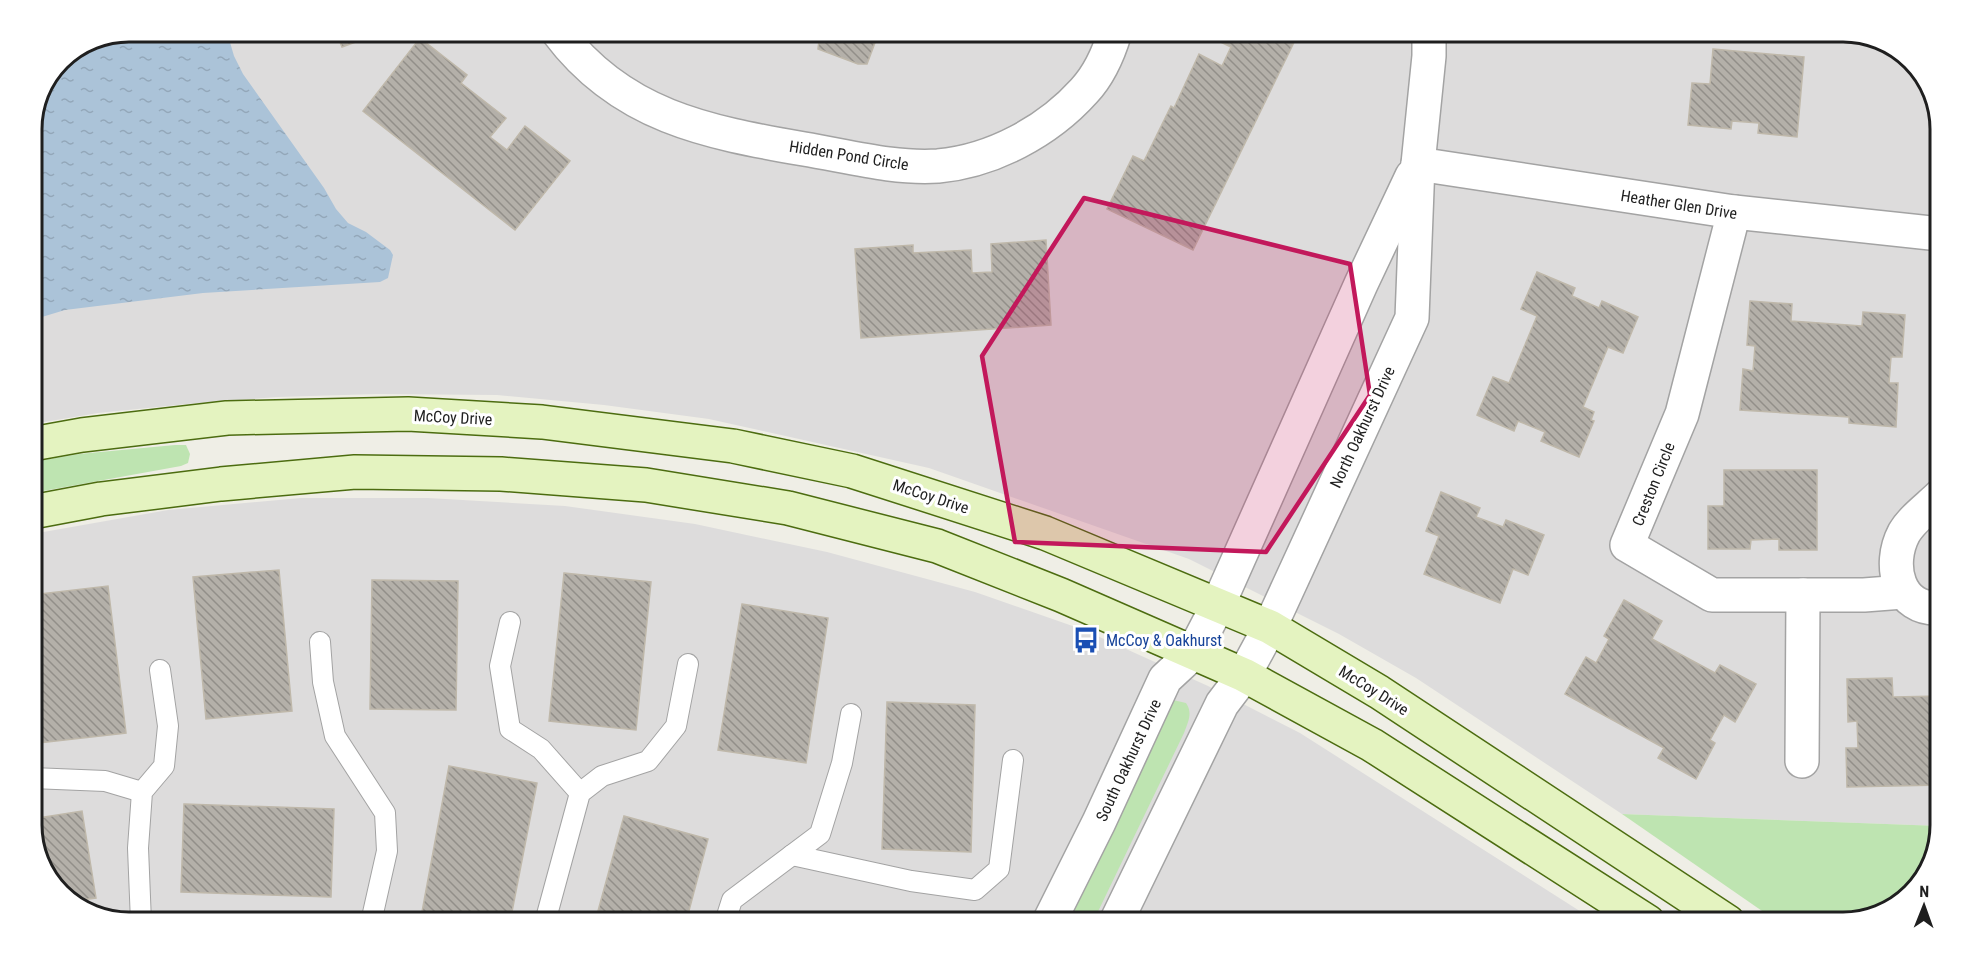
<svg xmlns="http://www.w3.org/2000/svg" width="1972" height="954" font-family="'Roboto Condensed',sans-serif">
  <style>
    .residential { fill: #dddcdc }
    .grass { fill: #bee4b1 }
    .water { fill: url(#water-ripples) }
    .building { fill: url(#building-back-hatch); stroke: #bfb8aa; stroke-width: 1.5 }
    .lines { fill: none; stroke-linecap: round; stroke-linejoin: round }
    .lane-casing { stroke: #a3a3a3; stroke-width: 22 }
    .street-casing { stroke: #a3a3a3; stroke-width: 36 }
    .secondary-casing { stroke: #4c6c10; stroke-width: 36 }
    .lane { stroke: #fff; stroke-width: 20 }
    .street { stroke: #fff; stroke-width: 33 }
    .secondary { stroke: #e4f3c0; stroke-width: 33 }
    .marked { fill: #c2185b; fill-opacity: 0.2; stroke: #c2185b; stroke-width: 4.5; stroke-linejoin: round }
    .labels { text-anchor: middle; stroke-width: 6; stroke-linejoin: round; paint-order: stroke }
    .street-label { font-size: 16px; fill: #1f1f1f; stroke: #fff }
    .transit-label { font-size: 16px; fill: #164399; stroke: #fff; text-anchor: start }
    .rim { fill: none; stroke: #1f1f1f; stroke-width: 3 }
  </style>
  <defs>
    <pattern id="water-ripples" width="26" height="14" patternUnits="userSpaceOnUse" patternTransform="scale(1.5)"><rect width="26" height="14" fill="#abc3d8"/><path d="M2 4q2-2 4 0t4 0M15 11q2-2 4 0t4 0" fill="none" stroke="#93a7b9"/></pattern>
    <pattern id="building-back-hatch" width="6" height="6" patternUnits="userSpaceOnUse" patternTransform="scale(1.5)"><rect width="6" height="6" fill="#b4b0a9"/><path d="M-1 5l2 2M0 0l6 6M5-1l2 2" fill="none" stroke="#928f89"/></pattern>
  </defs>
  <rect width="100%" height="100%" fill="#efeee6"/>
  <g class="residential">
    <polygon points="129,32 1843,32 1886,41 1924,75 1940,123 1940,826 1622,814 1416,678 1339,634 1189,559 929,468 709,419 604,405 497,395 377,394 278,397 187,404 98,413 32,424 32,123 60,60"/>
    <polygon points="301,498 428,498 565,506 695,524 827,552 975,592 1084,630 1208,686 1300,733 1597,922 129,922 86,913 48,879 32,832 32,534 168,510"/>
  </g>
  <g class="grass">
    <polygon points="175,445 186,445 190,454 188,463 181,466 32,493 32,462 79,454"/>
    <path d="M1173,700l13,3c7,10 2,19 -2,30l-91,189h-30z"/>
    <polygon points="1622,814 1940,826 1931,868 1897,906 1843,922 1778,922"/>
  </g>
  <polygon class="water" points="129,32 227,32 234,56 243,74 324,188 336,209 348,223 366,232 390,250 393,255 388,278 380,282 203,293 65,310 32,320 32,123 60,60"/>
  <g class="building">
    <polygon points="336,32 383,32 342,47"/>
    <polygon points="770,32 814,32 812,35"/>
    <polygon points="820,32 879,32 867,64 858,64 818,49"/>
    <polygon points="1203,32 1299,32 1193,250 1107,209 1133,156 1144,161 1171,106 1174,108 1199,54 1222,66 1231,47 1202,33"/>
    <polygon points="420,38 467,75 461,83 506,118 490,137 507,150 525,126 570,161 515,230 363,111"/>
    <polygon points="1713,49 1804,57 1797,137 1758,133 1759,123 1732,121 1731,129 1688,125 1692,83 1710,84"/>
    <polygon points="1046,240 1051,325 861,338 855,249 913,245 913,253 971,250 972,273 992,272 991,244"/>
    <polygon points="1537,272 1575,288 1572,296 1599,308 1602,301 1638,317 1623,353 1608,347 1583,407 1594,412 1591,420 1594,421 1579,457 1541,441 1545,432 1518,421 1514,431 1477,415 1493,377 1509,383 1537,316 1521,309"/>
    <polygon points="1750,301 1792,304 1791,321 1862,326 1863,312 1905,315 1902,357 1891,357 1889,383 1898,383 1896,427 1849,423 1849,417 1740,410 1743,369 1753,371 1755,346 1747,345"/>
    <polygon points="1724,470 1817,470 1817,550 1779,550 1779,539 1751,540 1750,549 1708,549 1708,506 1724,506"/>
    <polygon points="1441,492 1480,508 1476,517 1503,527 1506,520 1544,535 1528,575 1513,569 1500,603 1424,574 1439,536 1426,531"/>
    <polygon points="279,570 292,711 206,719 193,577"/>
    <polygon points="564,573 651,582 636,730 549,721"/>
    <polygon points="372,580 458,581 456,710 370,709"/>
    <polygon points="108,586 126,733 39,743 32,686 32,595"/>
    <polygon points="1624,600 1662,621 1652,639 1715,673 1720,665 1756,684 1735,722 1724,715 1710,740 1715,743 1696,779 1658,758 1664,748 1565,694 1586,657 1596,663 1609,639 1604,636"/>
    <polygon points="742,604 828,618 806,763 718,750"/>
    <polygon points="1892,678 1893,697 1940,696 1940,785 1847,787 1846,748 1858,748 1857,721 1848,722 1847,679"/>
    <polygon points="887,702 975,705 971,852 882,849"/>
    <polygon points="449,766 537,783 510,922 474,922 422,912"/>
    <polygon points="184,804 334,809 331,897 181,892"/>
    <polygon points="82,811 96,898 73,901 48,879 32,832 32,819"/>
    <polygon points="624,816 708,839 686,922 595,922"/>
    <polygon points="911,915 912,922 870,922"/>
  </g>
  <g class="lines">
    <g class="lane-casing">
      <g id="lane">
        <polyline points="510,622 500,666 510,729 541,749 580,793"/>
        <polyline points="320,642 323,682 335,736 385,813 387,851 371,922"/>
        <polyline points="32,778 105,781 142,792"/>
        <polyline points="792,855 911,881 975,890 999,869 1013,760"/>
        <polyline points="141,922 138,848 142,792 164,766 168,726 160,670"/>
        <polyline points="545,922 580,793 602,776 648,761 676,726 688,664"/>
        <polyline points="725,922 732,900 820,834 842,763 851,714"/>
      </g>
    </g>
    <g class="street-casing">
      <g id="street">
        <path d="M558,32c63,84 148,100 246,117 43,7 90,20 134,17 55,-5 110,-35 146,-75 15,-16 25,-39 31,-59"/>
        <polyline points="1418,164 1734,212 1940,234"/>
        <polyline points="1734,212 1682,414 1627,545 1712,595 1864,595 1903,592"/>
        <path d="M1940,496c-11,11 -28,23 -36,37 -17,32 -6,78 36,75"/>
        <polyline points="1802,761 1803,595"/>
        <polyline points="1049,922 1099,822 1165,679 1193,653 1218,605 1361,284 1412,176"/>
        <polyline points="1116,922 1222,704 1244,675 1270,627 1412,318 1418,164 1429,56 1429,32"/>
      </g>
    </g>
    <g class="secondary-casing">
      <g id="secondary">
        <polyline points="32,444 82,435 227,418 408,414 542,422 733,446 852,471 1045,533 1270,627 1379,692 1728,922"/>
        <polyline points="32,512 101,499 221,484 355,472 501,474 646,485 788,508 937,546 1061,595 1244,675 1372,745 1648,922"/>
      </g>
    </g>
    <use href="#lane" class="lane"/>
    <use href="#street" class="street"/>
    <use href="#secondary" class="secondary"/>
  </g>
  <path class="marked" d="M1084,198l266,66 20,131 -104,157 -251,-10 -33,-186z"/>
  <defs>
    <g id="bus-bare" transform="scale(2.07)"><path d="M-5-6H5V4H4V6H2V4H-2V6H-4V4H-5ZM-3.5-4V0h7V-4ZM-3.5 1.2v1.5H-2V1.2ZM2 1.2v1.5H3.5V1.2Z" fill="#1a4fb4" stroke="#fff" stroke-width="2.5" paint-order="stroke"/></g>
  </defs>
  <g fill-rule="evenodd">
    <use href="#bus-bare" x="1086" y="640"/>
  </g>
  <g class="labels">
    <g class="street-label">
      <text transform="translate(849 155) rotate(9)" y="6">Hidden Pond Circle</text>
      <text transform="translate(1679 204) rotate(9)" y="6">Heather Glen Drive</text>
      <text transform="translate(453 417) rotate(3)" y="6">McCoy Drive</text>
      <text transform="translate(1362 427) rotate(-65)" y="6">North Oakhurst Drive</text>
      <text transform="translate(1653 484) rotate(-68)" y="6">Creston Circle</text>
      <text transform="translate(931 496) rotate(18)" y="6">McCoy Drive</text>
      <text transform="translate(1374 690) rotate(32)" y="6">McCoy Drive</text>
      <text transform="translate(1128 760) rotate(-65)" y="6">South Oakhurst Drive</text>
    </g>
    <g class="transit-label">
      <text x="1106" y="646">McCoy &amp; Oakhurst</text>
    </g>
  </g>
  <path d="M0 0H1972V954H0ZM129 42H1843A87 87 0 0 1 1930 129V825A87 87 0 0 1 1843 912H129A87 87 0 0 1 42 825V129A87 87 0 0 1 129 42Z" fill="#fff" fill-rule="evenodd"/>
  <path class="rim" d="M129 42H1843A87 87 0 0 1 1930 129V825A87 87 0 0 1 1843 912H129A87 87 0 0 1 42 825V129A87 87 0 0 1 129 42Z"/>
  <g transform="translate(1924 906) rotate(1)" stroke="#ffffff" stroke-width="4.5" paint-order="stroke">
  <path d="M0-4.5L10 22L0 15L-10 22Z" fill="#1f1f1f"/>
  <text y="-9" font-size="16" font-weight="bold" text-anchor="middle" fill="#1f1f1f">N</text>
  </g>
</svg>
